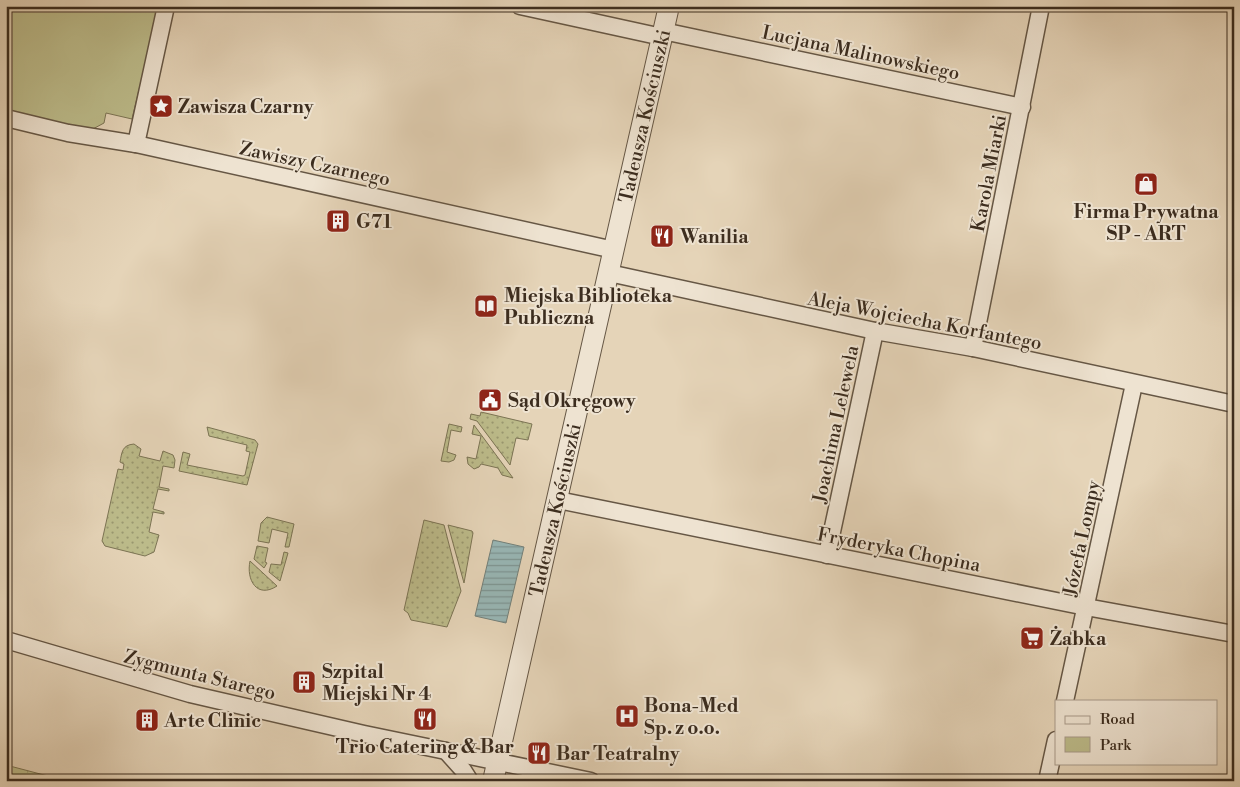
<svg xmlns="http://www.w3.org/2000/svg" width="1240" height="787" font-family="'Libre Bodoni',serif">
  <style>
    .grass { fill: url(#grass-dots); stroke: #7c7454 }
    .forest { fill: url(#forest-crowns); stroke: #7c7454 }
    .park { fill: #bcbb8a; stroke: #7c7454 }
    .water { fill: url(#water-rules); stroke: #73807a }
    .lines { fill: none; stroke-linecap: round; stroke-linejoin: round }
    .minor-casing { stroke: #665745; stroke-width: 19 }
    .tertiary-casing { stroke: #665745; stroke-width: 22 }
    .minor { stroke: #eee3d1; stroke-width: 16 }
    .tertiary { stroke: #eee3d1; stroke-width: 20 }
    .labels { text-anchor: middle; stroke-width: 4; stroke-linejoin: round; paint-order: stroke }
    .street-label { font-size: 19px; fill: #3c2d1f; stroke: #eee3d1 }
    .poi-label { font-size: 19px; font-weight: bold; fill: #3c2d1f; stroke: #eee3d1; text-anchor: start }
  </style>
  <defs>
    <pattern id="grass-dots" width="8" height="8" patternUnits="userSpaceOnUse" patternTransform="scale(1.25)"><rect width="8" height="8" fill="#bcbb8a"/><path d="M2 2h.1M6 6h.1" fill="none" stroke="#9a9870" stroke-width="1.8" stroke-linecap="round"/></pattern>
    <pattern id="forest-crowns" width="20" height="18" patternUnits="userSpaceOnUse" patternTransform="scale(1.25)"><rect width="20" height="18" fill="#bcbb8a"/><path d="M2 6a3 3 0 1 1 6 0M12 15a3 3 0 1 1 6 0" fill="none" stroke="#9a9870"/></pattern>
    <pattern id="water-rules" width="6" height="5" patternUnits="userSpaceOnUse" patternTransform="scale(1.25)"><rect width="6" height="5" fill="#98b7b6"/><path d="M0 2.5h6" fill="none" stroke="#7d9593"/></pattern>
  </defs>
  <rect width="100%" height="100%" fill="#e5d4b8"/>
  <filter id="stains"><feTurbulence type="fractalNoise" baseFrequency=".004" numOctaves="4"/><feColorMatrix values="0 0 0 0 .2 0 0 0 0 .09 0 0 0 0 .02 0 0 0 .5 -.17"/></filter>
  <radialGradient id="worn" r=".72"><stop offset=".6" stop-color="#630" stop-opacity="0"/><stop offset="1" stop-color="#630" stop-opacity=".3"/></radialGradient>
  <g class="grass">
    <polygon points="481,412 532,424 528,440 516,438 510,465 477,421 470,419 471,414 480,416"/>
    <polygon points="449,424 462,427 461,432 451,430 447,452 456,455 454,460 449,462 441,461"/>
    <polygon points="474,425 513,478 502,475 498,468 481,464 479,467 474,469 468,464 467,457 476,459 481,436 472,434"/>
    <polygon points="207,427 255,440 258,444 247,485 179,471 183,452 190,454 187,465 243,476 245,475 250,452 246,451 247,445 209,436"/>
    <path d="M134,444l7,5 -2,7 21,5 3,-10 10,4 2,5 -1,8 -11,-2 -4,21 10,2v2l-11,-2 -5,20 11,3v2l-11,-2 -4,20 10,3 -5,17 -9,4 -40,-10 -3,-5 16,-72 5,1 1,-6 -4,-2c2,-10 2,-17 14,-18z"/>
    <polygon points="267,517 294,524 289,547 285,547 288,533 272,529 269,543 258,541 261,523"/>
    <polygon points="424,520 444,525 461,591 447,627 411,620 408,613 404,610"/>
    <polygon points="448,525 472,531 473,533 464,583"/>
    <polygon points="257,546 268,548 265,562 267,563 264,568 254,559"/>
    <polygon points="284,552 288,553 280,581 269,572 271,564 281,565"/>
    <path d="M250,561l27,25c-20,13 -31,-6 -27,-25z"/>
  </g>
  <polygon class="forest" points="6,765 67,781 6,781"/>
  <polygon class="park" points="6,6 159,6 132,119 106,113 104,123 91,130 6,110"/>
  <polygon class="water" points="493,540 524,547 506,623 475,616"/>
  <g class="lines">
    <g class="minor-casing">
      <g id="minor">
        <polyline points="520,6 662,37"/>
        <polyline points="663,31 1022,107"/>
        <polyline points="6,118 68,133 136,144 614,250"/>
        <polyline points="136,144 166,6"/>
        <polyline points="609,273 875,331 973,348 1234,404"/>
        <polyline points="973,348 1041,6"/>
        <polyline points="558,500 1086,607 1234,634"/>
        <polyline points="827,555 875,331"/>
        <polyline points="6,640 190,694 364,734 591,781"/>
        <polyline points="1065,701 1134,384"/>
        <polyline points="446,751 463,770 470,781"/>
        <polyline points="1047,781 1056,740"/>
      </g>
    </g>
    <g class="tertiary-casing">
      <g id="tertiary">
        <path id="s1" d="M493,781l176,-775"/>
      </g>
    </g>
    <use href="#minor" class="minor"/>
    <use href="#tertiary" class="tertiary"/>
  </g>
  <defs>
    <g id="sight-square" transform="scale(1.25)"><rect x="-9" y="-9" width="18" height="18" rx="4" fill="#8f2418" stroke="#eee3d1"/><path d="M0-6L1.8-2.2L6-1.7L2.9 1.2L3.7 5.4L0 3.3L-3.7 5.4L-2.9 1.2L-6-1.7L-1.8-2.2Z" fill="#fff"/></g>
    <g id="shop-square" transform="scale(1.25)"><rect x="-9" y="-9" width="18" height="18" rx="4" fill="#8f2418" stroke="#eee3d1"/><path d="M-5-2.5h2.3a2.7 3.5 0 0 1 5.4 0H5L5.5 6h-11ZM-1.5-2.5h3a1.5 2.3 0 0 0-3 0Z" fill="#fff"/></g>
    <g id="building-square" transform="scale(1.25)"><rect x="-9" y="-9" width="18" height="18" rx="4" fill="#8f2418" stroke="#eee3d1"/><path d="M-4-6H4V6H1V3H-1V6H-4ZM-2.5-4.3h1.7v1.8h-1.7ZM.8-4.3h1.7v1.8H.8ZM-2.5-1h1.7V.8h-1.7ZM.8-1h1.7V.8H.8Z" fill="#fff"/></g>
    <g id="restaurant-square" transform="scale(1.25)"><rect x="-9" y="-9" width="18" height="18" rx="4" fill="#8f2418" stroke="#eee3d1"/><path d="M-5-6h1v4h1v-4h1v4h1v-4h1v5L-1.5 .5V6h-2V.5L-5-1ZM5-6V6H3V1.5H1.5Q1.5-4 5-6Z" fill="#fff"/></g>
    <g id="library-square" transform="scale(1.25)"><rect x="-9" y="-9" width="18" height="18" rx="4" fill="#8f2418" stroke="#eee3d1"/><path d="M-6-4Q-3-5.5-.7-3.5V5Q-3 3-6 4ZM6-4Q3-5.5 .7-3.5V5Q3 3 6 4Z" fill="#fff"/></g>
    <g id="civic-square" transform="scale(1.25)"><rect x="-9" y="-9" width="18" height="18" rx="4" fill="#8f2418" stroke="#eee3d1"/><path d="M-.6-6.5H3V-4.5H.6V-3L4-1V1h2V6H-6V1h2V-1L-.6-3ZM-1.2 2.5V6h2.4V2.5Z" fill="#fff"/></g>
    <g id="supermarket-square" transform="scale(1.25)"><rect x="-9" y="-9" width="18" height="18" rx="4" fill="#8f2418" stroke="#eee3d1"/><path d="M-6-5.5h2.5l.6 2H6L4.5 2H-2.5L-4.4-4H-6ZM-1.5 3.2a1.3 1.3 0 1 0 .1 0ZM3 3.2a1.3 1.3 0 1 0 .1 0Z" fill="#fff"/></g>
    <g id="hospital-square" transform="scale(1.25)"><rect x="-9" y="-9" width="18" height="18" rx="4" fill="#8f2418" stroke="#eee3d1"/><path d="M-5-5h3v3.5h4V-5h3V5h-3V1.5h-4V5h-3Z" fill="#fff"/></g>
  </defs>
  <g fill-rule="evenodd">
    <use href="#sight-square" x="161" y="106"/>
    <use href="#shop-square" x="1146" y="184"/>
    <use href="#building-square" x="338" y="221"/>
    <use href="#restaurant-square" x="662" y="236"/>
    <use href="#library-square" x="486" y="306"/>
    <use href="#civic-square" x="490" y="400"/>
    <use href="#supermarket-square" x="1032" y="638"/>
    <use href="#building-square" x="304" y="682"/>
    <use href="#hospital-square" x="627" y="716"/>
    <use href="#restaurant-square" x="425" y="719"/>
    <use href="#building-square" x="147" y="720"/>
    <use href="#restaurant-square" x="539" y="753"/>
  </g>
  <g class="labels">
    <g class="street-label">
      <text transform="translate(861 52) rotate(12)" y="7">Lucjana Malinowskiego</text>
      <text dy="7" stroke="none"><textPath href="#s1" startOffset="682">Tadeusza Kościuszki</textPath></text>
      <text transform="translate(315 163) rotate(12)" y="7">Zawiszy Czarnego</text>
      <text transform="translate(988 173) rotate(-79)" y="7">Karola Miarki</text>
      <text transform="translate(925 320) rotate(11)" y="7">Aleja Wojciecha Korfantego</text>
      <text transform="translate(835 424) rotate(-78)" y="7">Joachima Lelewela</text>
      <text dy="7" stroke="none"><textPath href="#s1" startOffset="278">Tadeusza Kościuszki</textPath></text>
      <text transform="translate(1081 538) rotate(-78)" y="7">Józefa Lompy</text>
      <text transform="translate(899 549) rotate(11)" y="7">Fryderyka Chopina</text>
      <text transform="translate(200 674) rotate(14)" y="7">Zygmunta Starego</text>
    </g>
    <g class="poi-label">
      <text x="178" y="113">Zawisza Czarny</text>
      <text x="1146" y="218" text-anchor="middle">Firma Prywatna<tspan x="1146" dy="22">SP - ART</tspan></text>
      <text x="356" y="228">G71</text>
      <text x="680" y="243">Wanilia</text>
      <text x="504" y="302">Miejska Biblioteka<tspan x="504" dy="22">Publiczna</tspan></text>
      <text x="508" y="407">Sąd Okręgowy</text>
      <text x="1050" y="645">Żabka</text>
      <text x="322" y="678">Szpital<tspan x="322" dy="22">Miejski Nr 4</tspan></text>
      <text x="644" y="712">Bona-Med<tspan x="644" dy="22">Sp. z o.o.</tspan></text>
      <text x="164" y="727">Arte Clinic</text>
      <text x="425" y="753" text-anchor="middle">Trio Catering &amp; Bar</text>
      <text x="556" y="760">Bar Teatralny</text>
    </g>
  </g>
  <rect width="1240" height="787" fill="none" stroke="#e5d4b8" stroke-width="25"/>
  <rect x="8" y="8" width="1225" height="772" fill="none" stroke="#3c2d1f" stroke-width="2.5"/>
  <rect x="12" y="12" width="1215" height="762" fill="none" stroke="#3c2d1f"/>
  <rect x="1055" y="700" width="162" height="65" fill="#eee3d1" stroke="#a79a8a"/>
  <rect x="1065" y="716" width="25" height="8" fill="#eee3d1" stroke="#a79a8a"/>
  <text x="1100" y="724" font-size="15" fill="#3c2d1f">Road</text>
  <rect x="1065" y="737" width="25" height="15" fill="#bcbb8a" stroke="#a79a8a"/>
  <text x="1100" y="750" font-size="15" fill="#3c2d1f">Park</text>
  <rect width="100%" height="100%" filter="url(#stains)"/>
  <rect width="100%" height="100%" fill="url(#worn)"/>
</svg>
